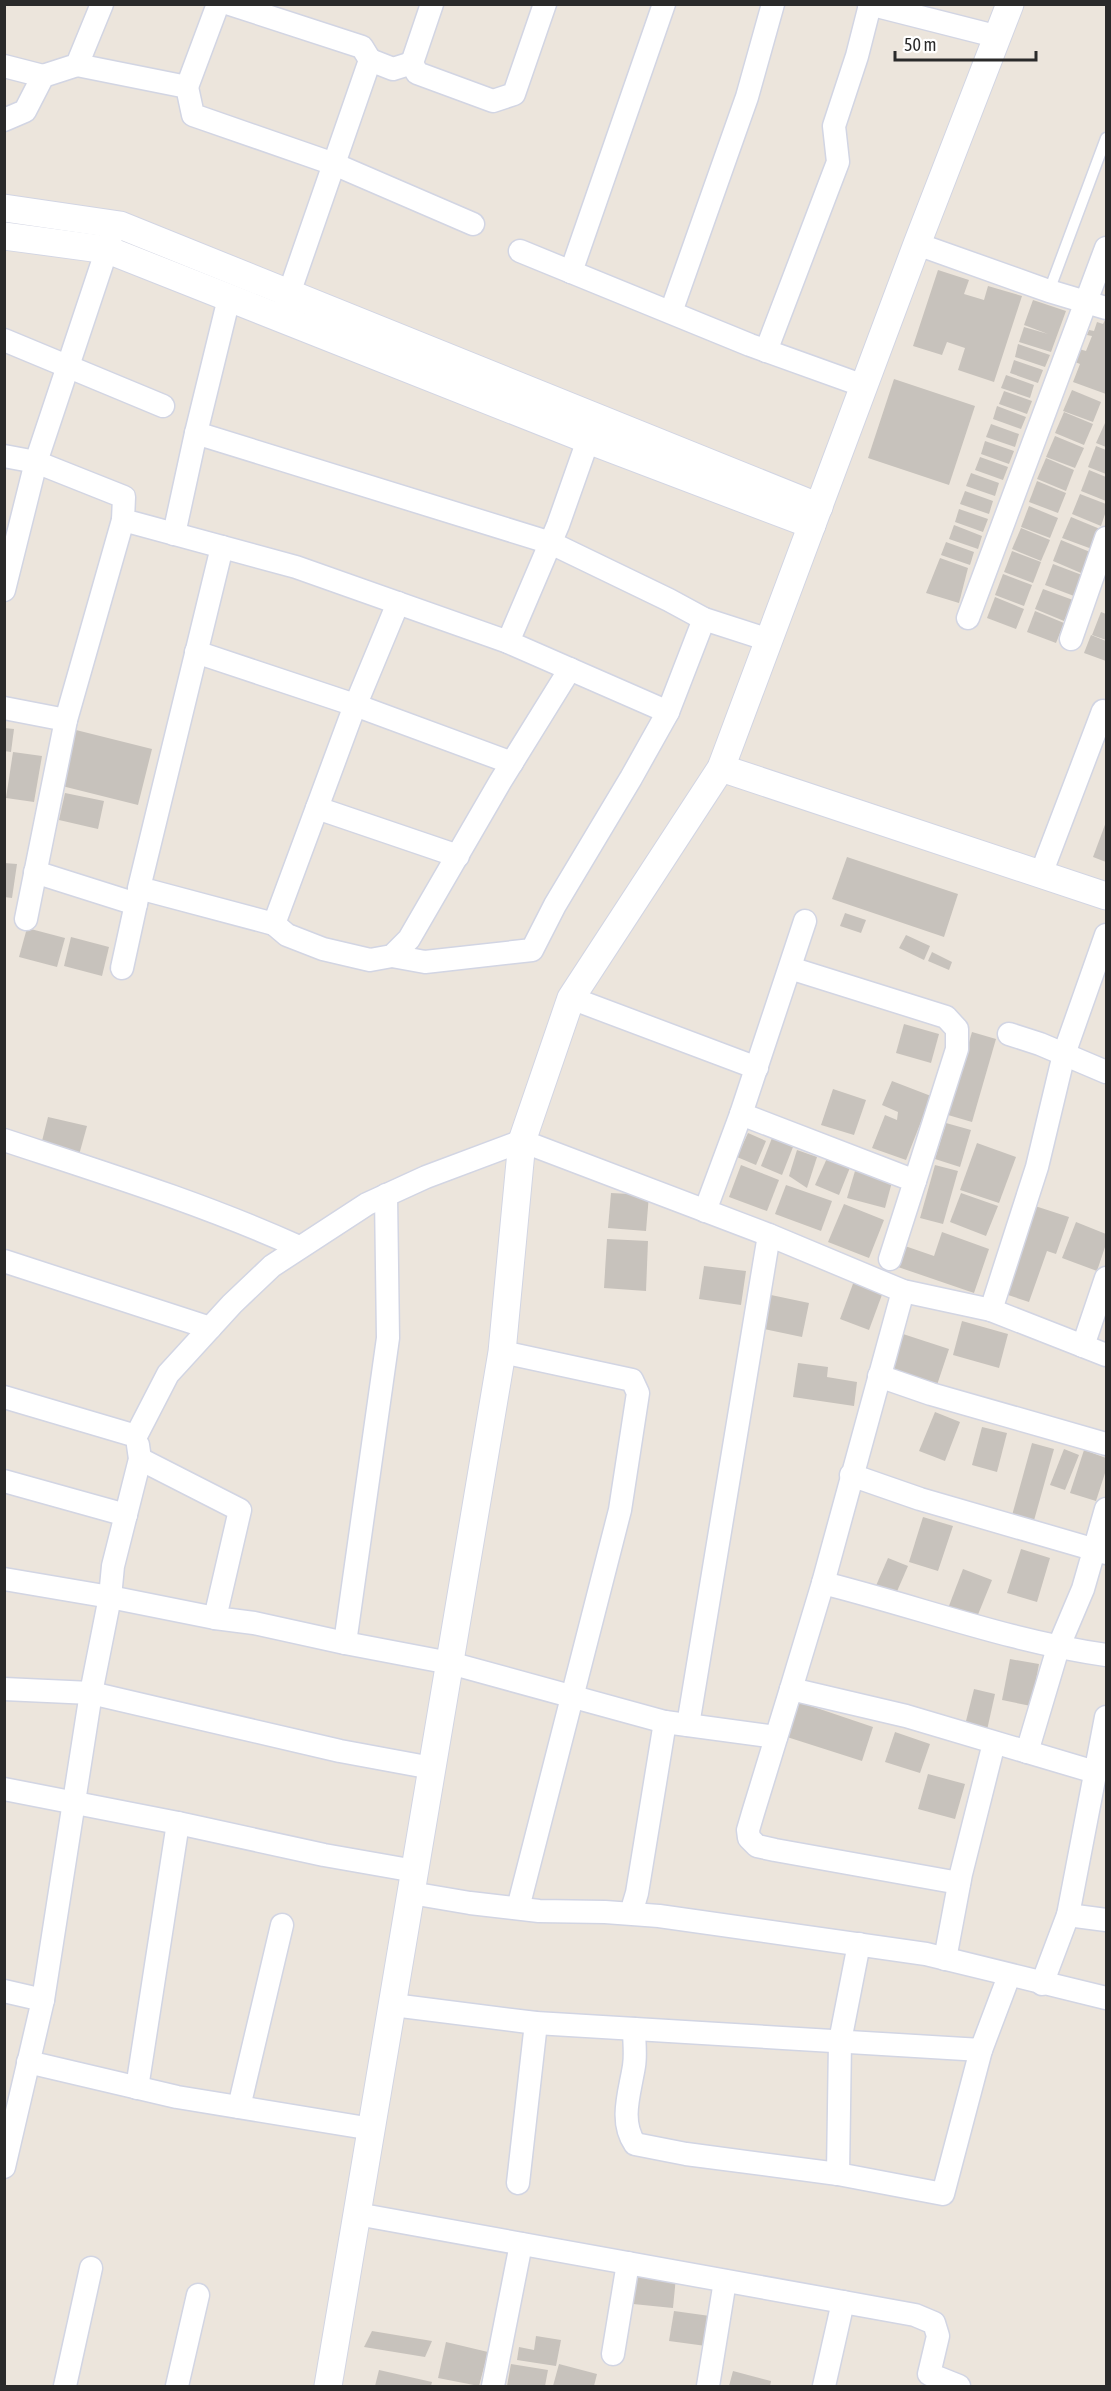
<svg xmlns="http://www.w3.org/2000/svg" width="1111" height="2391" font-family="'Asap Condensed',sans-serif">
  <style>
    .building { fill: #c7c2bc }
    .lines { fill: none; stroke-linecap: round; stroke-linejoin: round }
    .service-casing { stroke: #d2d5e3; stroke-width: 13 }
    .minor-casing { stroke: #d2d5e3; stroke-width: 25 }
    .tertiary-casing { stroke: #d2d5e3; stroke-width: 29 }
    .service { stroke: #fff; stroke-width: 10 }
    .minor { stroke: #fff; stroke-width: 22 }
    .tertiary { stroke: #fff; stroke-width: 27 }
  </style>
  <rect width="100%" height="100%" fill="#ece5dc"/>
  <g class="building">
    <polygon points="938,270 969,280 964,294 984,300 988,286 1022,296 994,382 958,370 965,348 947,342 942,355 913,346"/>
    <polygon points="1033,300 1066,311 1051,352 1019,342 1024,327 1048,334 1024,325"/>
    <polygon points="1105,320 1106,321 1106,394 1073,382 1080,364 1075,362 1079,349 1086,351 1092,336 1087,335 1089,330 1094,331 1097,322 1103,324"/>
    <polygon points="1018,344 1050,355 1045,367 1015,357"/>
    <polygon points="1014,360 1043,370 1038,383 1010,373"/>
    <polygon points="1006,375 1034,385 1030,398 1001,388"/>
    <polygon points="894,379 975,406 949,485 868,458"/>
    <polygon points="1072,390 1101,402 1093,422 1063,411"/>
    <polygon points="1004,391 1032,401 1027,414 999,404"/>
    <polygon points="997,406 1026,417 1021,429 993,419"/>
    <polygon points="1064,412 1093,424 1084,445 1055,433"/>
    <polygon points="1105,423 1106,423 1106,447 1096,443"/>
    <polygon points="991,424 1019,434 1015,447 986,437"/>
    <polygon points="1055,436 1084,448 1075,468 1046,457"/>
    <polygon points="985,441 1014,451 1009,464 981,454"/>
    <polygon points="1096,446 1106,450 1106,474 1088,467"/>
    <polygon points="980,457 1008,467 1003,480 975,470"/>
    <polygon points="1046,458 1074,470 1066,491 1037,479"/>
    <polygon points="1089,470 1106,477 1106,501 1081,491"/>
    <polygon points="971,473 999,483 995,496 966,486"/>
    <polygon points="1037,481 1066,493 1058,513 1029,502"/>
    <polygon points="965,491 993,501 989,514 960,504"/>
    <polygon points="1080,494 1106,504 1106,511 1101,526 1072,514"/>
    <polygon points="1029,506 1058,518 1050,538 1021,527"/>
    <polygon points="959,509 988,519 983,532 955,522"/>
    <polygon points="1071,517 1100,529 1092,549 1062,538"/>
    <polygon points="954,525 982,536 978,549 949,539"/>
    <polygon points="1021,528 1050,540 1041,561 1012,549"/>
    <polygon points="1061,540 1090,552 1081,573 1053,561"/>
    <polygon points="946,542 974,552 970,565 941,555"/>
    <polygon points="1012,551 1041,562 1033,583 1004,572"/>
    <polygon points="940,558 968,568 959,603 926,593"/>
    <polygon points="1053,564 1082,575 1074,596 1045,585"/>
    <polygon points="1003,574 1032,585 1024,606 995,595"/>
    <polygon points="1043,589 1073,600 1064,621 1035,609"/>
    <polygon points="995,597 1024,609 1016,629 987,618"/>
    <polygon points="1035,611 1064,623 1056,643 1027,632"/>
    <polygon points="1101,612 1106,614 1106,640 1092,635"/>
    <polygon points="1091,635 1106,641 1106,661 1084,653"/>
    <polygon points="4,728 14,729 11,752 4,751"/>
    <polygon points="76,730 152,749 138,805 62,786"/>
    <polygon points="13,752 42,756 34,802 6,798"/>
    <polygon points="65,793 104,801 98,829 59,820"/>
    <polygon points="1106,822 1106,862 1093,857"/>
    <polygon points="847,857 958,894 944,937 832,899"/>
    <polygon points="4,863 17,864 12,898 4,897"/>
    <polygon points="845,913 866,920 861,933 840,926"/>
    <polygon points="27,928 65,938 57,967 19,957"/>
    <polygon points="906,935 930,946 924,960 899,948"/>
    <polygon points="71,937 109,947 102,976 64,966"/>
    <polygon points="932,952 952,962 949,970 928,961"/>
    <polygon points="904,1024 939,1034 931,1063 896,1053"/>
    <polygon points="972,1032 996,1039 972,1122 948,1115"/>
    <polygon points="892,1081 931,1096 906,1160 872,1148 885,1115 897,1120 898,1112 882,1105"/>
    <polygon points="833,1089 866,1100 854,1135 821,1125"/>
    <polygon points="48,1117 87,1126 79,1155 41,1145"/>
    <polygon points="946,1123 971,1130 960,1167 935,1159"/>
    <polygon points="748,1133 766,1141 756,1165 737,1157"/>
    <polygon points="772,1138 793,1147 782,1175 761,1166"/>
    <polygon points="977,1143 1016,1157 999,1203 960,1190"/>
    <polygon points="797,1150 817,1157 807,1188 789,1176"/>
    <polygon points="828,1156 851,1165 839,1195 815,1185"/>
    <polygon points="741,1165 779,1180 767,1211 729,1197"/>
    <polygon points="935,1165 958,1171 943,1224 920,1218"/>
    <polygon points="855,1171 892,1182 885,1208 847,1198"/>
    <polygon points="786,1185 832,1201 821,1231 775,1214"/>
    <polygon points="611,1193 649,1195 646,1231 608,1228"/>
    <polygon points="961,1193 998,1206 986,1236 950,1222"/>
    <polygon points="844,1204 884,1220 869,1258 828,1242"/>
    <polygon points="1035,1206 1069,1217 1056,1254 1047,1251 1029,1302 1005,1294"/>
    <polygon points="1076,1222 1106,1234 1106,1244 1097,1271 1062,1258"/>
    <polygon points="942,1232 989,1249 974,1293 898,1267 905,1246 934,1256"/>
    <polygon points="607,1239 648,1241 646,1291 604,1288"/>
    <polygon points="704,1266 746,1271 741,1305 699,1299"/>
    <polygon points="854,1281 883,1292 869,1330 840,1319"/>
    <polygon points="771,1295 809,1303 802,1337 764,1329"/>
    <polygon points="962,1321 1008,1334 999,1368 953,1355"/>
    <polygon points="903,1334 949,1349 936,1388 890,1372"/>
    <polygon points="798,1363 828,1367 827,1377 857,1382 854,1406 793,1397"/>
    <polygon points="935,1412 960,1422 945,1461 919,1451"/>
    <polygon points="982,1427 1007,1433 997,1472 972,1465"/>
    <polygon points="1032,1443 1054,1449 1033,1524 1011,1519"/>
    <polygon points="1064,1449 1079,1455 1065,1490 1050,1485"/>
    <polygon points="1084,1450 1106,1458 1106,1470 1096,1501 1070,1493"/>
    <polygon points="923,1517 953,1526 938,1571 909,1562"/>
    <polygon points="1021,1549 1050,1558 1037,1602 1007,1593"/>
    <polygon points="888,1558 908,1566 895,1596 875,1588"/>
    <polygon points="963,1569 992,1580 975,1622 947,1611"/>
    <polygon points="1010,1659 1039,1664 1031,1706 1002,1700"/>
    <polygon points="974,1689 995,1694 987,1730 965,1725"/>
    <polygon points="799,1702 873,1727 862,1761 787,1737"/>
    <polygon points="895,1732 930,1744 920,1773 885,1762"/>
    <polygon points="928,1774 965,1784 955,1819 918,1809"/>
    <polygon points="636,2273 676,2277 673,2308 633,2304"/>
    <polygon points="674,2311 710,2316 706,2346 669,2341"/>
    <polygon points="372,2331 432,2341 425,2357 364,2347"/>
    <polygon points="536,2336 561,2340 556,2366 517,2360 519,2347 534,2350"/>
    <polygon points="446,2342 488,2352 479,2386 438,2378"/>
    <polygon points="511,2364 548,2370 545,2386 507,2386"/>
    <polygon points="559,2364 597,2374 594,2386 553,2386"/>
    <polygon points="379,2370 432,2382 431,2386 375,2386"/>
    <polygon points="733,2371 771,2381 770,2386 729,2386"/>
  </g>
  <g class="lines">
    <g class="service-casing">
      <polyline id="service" points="1049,291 1106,138"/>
    </g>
    <g class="minor-casing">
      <g id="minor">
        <polyline points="230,4 362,47 370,60 284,308"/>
        <polyline points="432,4 412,63 417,73 493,101 514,94 545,4"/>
        <polyline points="869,4 999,37"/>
        <polyline points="370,60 393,69 412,63"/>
        <polyline points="77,65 187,87 193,115 334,164 473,224"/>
        <polyline points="4,66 43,76"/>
        <polyline points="187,87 218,4"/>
        <polyline points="4,120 25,111 43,76 77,65 102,4"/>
        <polyline points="917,244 1049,291 1106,308"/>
        <polyline points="520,251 750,345 864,386"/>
        <polyline points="571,272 664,4"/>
        <polyline points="671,312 747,97 773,4"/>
        <polyline points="4,340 163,406"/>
        <polyline points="766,351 838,162 834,126 857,56 870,5"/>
        <polyline points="594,423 558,525 508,642 668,712"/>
        <polyline points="196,433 229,298"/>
        <polyline points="4,456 36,462 124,497 123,520 296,567 508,642"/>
        <polyline points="174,534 196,433 551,543 669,600 704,619 769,640"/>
        <polyline points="222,547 139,888 274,924"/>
        <polyline points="4,590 36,462 112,234"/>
        <polyline points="398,603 351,716 274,924 287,935 323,949 370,960 392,956 409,939 500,782 570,669"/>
        <polyline points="968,618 1106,248"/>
        <polyline points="1071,639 1106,538"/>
        <polyline points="196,652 355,705 512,763"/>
        <polyline points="4,708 66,720"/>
        <polyline points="317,808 458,856"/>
        <polyline points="35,872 136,904"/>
        <polyline points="1041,874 1103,711"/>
        <polyline points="26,919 66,720 123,520"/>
        <polyline points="805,921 741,1114 915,1181 890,1259"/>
        <polyline points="392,956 425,962 532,950 555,905 631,778 668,712 704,619"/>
        <polyline points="122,968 139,890"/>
        <polyline points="790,968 946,1017 957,1029 957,1049 915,1181"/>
        <polyline points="571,998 757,1068"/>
        <polyline points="1009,1034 1040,1044 1106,1072"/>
        <path d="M4,1140c100,33 200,64 295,107"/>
        <polyline points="705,1211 741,1114"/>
        <polyline points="4,1261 210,1328"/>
        <polyline points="991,1310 1037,1167 1064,1054 1106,935"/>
        <polyline points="1083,1346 1106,1278"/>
        <polyline points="502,1352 632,1380 638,1393 620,1510 518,1908"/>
        <polyline points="879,1376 931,1394 1106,1444"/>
        <polyline points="4,1397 136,1436 168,1374 232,1304 272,1266 367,1204 426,1177 522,1141 769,1235 903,1291 991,1310 1106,1355"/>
        <polyline points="140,1459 240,1510 215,1618 254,1623 345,1643 450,1663 665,1722 776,1737"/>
        <polyline points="851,1475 920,1499 1106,1553"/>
        <polyline points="4,1481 126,1515"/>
        <polyline points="4,1579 110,1597 215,1618"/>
        <path d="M823,1583c96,24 185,58 283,72"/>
        <polyline points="345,1643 388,1338 386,1195"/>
        <polyline points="4,1689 91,1693 340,1751 432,1768"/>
        <polyline points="791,1689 823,1583 903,1291"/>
        <polyline points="688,1725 769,1235"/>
        <polyline points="1027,1752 1058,1648 1083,1589 1106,1509"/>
        <polyline points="4,1789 178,1823 324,1855 415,1871"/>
        <polyline points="959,1883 775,1850 757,1846 749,1838 748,1830 753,1813 791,1689 906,1716 1095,1772"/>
        <polyline points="411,1893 470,1903 539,1911 605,1912 659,1916 926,1954 1106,1998"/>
        <polyline points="631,1913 637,1893 665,1722"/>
        <polyline points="1068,1915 1106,1920"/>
        <polyline points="945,1959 961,1874 994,1743"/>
        <polyline points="1042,1984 1068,1915 1106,1717"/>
        <polyline points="4,1991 43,2000"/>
        <polyline points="393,2005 536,2023 981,2050 1009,1976"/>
        <path d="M634,2029c0,12 2,25 0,37 -4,26 -15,55 1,78l51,10 152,20 105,20 38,-144"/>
        <polyline points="28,2062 177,2097 372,2129"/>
        <polyline points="137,2088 178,1823"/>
        <polyline points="239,2107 282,1925"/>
        <polyline points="4,2167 43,2000 91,1693 110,1597 113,1566 140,1459 138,1445"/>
        <polyline points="838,2174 840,2041 859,1944"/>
        <polyline points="518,2183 536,2023"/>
        <polyline points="357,2214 915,2315 934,2323 938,2336 929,2374 959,2386"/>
        <polyline points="613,2354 628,2263"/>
        <polyline points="65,2386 91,2268"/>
        <polyline points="177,2386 198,2295"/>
        <polyline points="493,2386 521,2244"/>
        <polyline points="708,2386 725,2281"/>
        <polyline points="824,2386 843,2302"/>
      </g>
    </g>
    <g class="tertiary-casing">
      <g id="tertiary">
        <polyline points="4,208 120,225 819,507"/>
        <polyline points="4,236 108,250 588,440 812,525"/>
        <polyline points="721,768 1106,896"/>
        <polyline points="328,2386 502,1352 522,1141 571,998 721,768 917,244 1010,4"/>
      </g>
    </g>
    <use href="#service" class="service"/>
    <use href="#minor" class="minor"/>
    <use href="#tertiary" class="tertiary"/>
  </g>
  <rect width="1111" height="2391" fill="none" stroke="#2a2a2a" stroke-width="12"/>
  <path d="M895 51v9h141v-9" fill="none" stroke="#2a2a2a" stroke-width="3"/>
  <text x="904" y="51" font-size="18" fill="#2a2a2a" stroke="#ffffff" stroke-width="4.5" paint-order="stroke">50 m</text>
</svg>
